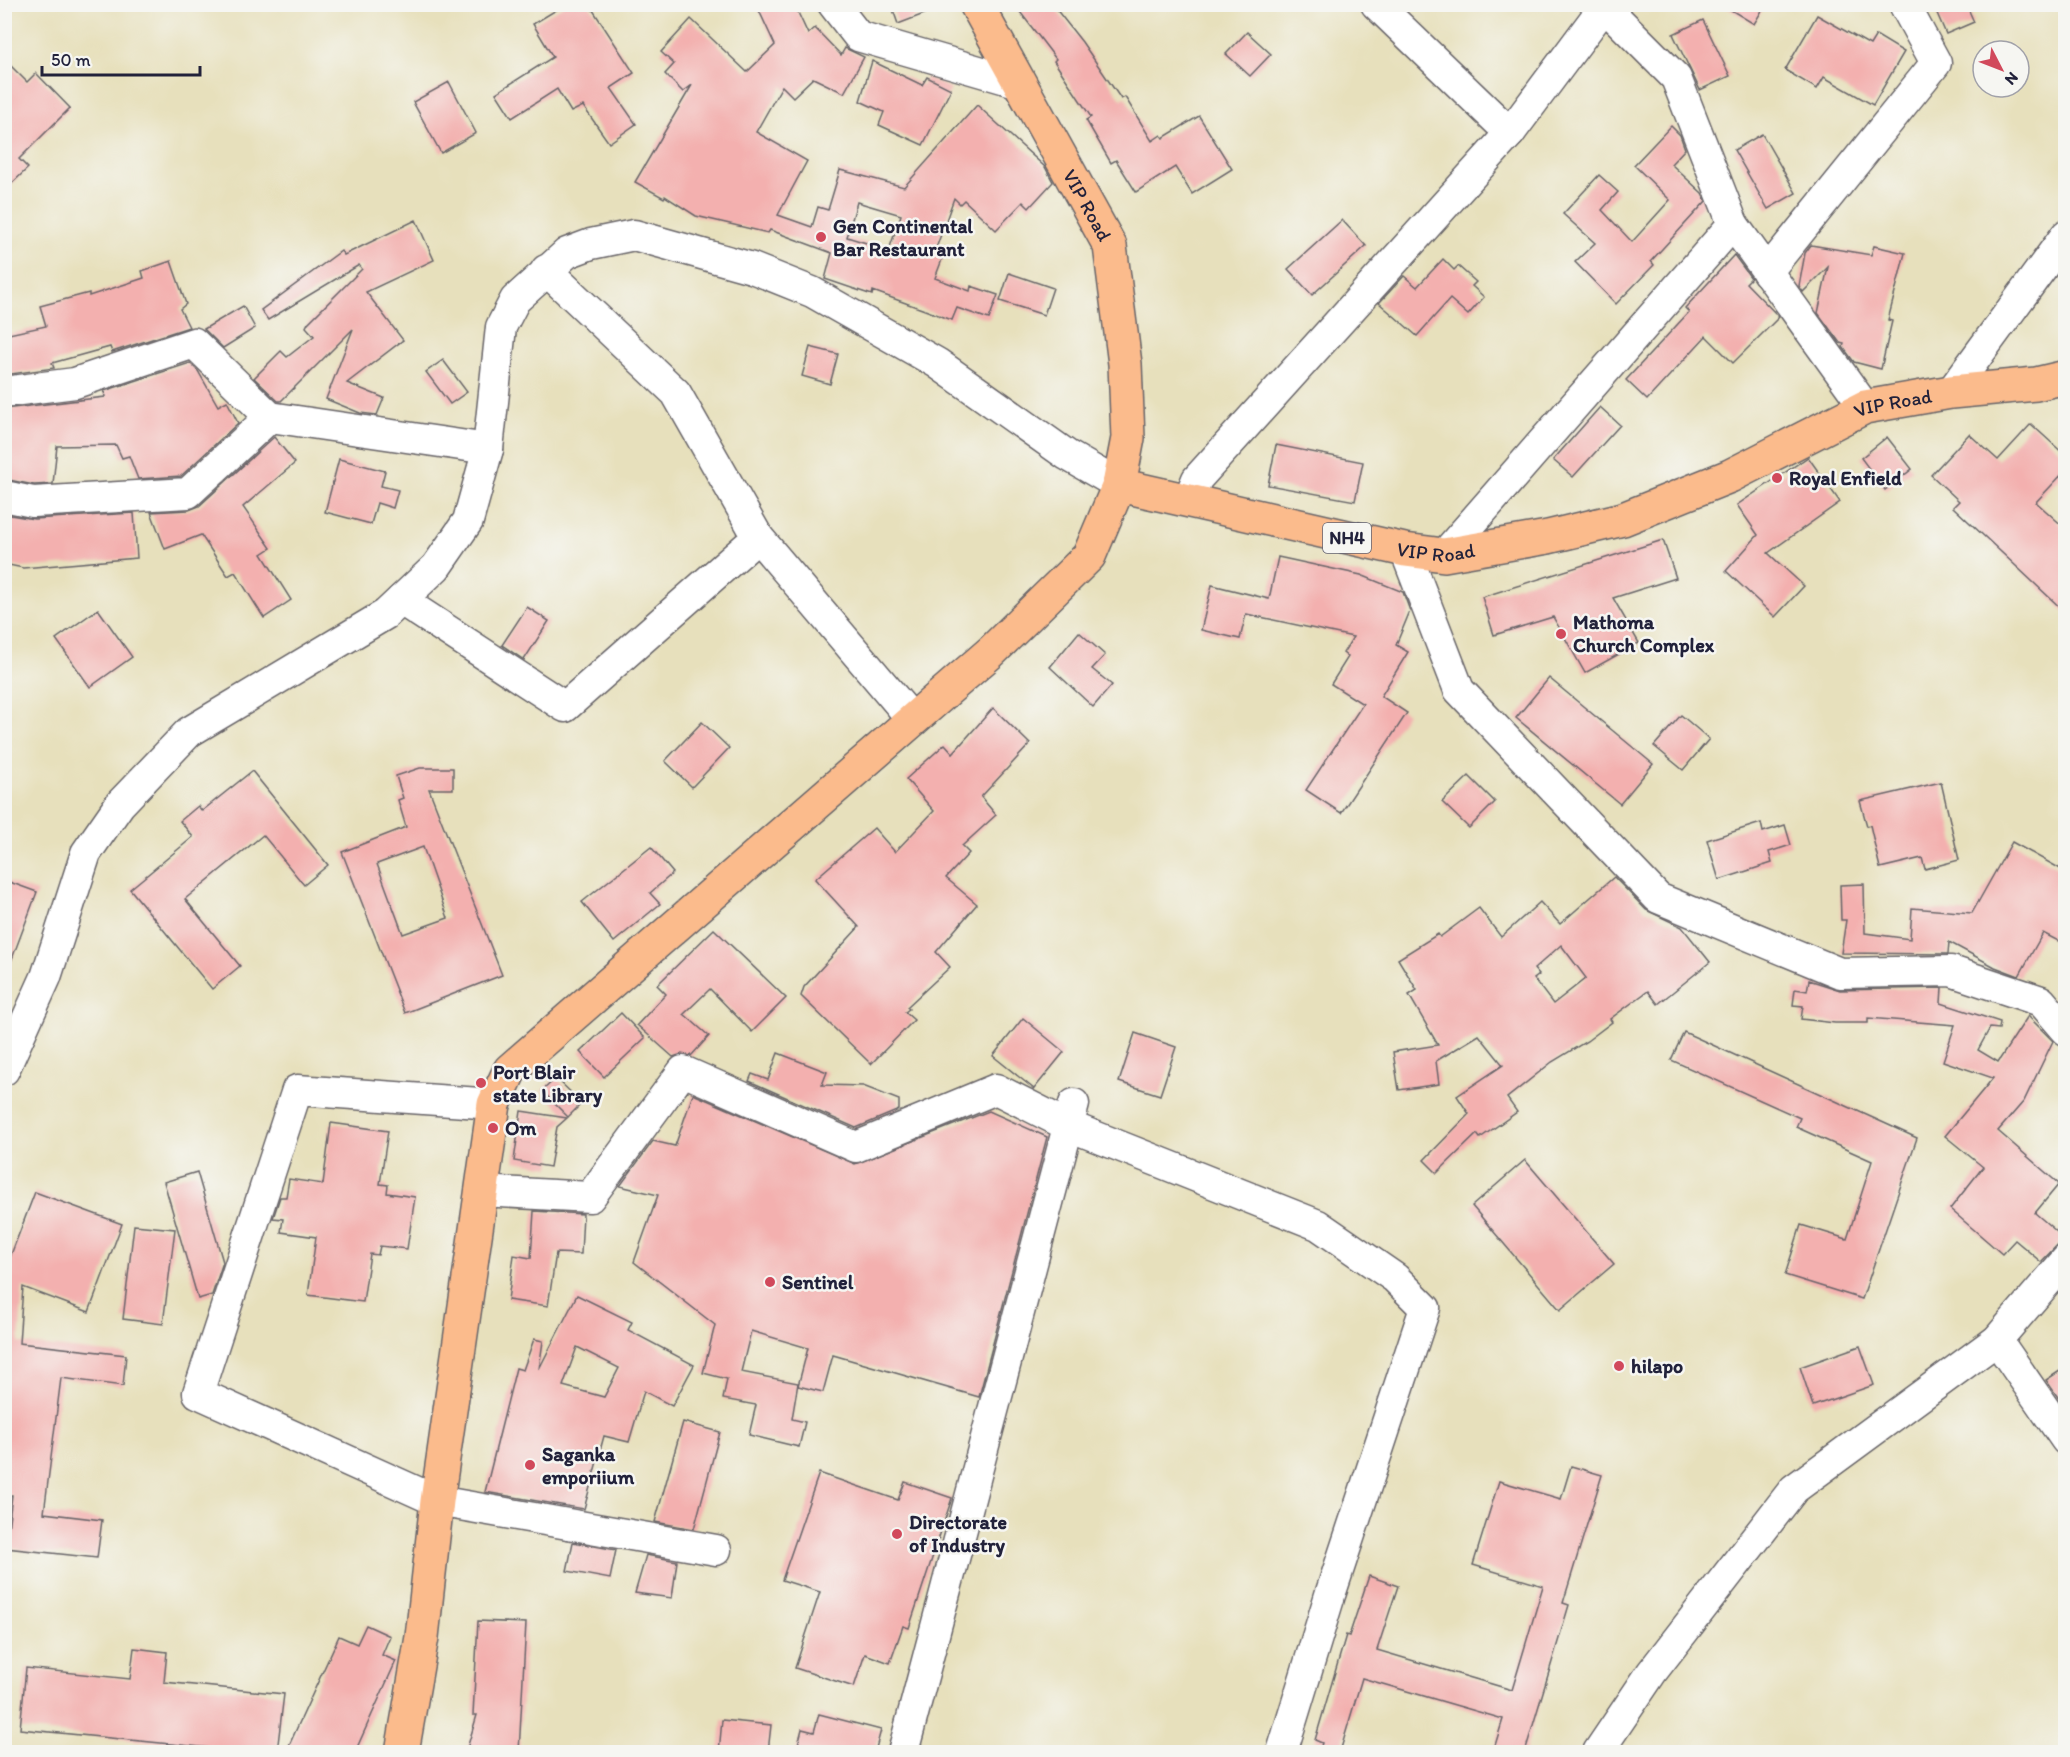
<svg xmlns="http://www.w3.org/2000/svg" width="2070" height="1757" font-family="Itim,sans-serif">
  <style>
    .building { fill: #f3b0af; fill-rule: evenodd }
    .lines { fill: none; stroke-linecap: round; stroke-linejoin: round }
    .minor-casing { stroke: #676468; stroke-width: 33 }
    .major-casing { stroke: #676468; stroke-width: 36 }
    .highway-casing { stroke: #676468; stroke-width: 36 }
    .minor { stroke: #fff; stroke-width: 30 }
    .major { stroke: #fbbb8c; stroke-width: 33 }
    .highway { stroke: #fbbb8c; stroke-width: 33 }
    .poi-dot { fill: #d1495b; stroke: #f6f6f2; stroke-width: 2 }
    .labels { text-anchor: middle; stroke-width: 5; stroke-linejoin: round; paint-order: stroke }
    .shield { fill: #f6f6f2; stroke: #626272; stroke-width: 1.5 }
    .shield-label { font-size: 18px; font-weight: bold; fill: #22223b }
    .street-label { font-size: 20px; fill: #22223b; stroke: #f6f6f2 }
    .poi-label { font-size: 20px; font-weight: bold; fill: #22223b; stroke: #f6f6f2; text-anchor: start }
  </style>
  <rect width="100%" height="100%" fill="#f6f6f2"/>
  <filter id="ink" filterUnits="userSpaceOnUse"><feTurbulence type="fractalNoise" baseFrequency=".0167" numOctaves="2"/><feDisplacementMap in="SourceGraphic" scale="12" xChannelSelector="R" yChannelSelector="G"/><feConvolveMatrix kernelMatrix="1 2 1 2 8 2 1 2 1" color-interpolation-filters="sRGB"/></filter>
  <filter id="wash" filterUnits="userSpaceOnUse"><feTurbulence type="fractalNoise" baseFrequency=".008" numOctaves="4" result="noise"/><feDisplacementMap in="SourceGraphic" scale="24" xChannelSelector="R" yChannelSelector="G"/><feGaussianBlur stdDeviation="1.35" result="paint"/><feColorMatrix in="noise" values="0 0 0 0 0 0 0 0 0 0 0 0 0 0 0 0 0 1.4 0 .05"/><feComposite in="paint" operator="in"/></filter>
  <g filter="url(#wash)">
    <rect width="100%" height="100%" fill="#e7e0bc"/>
    <g id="blocks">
      <g class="building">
        <polygon points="566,4 589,4 634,73 611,88 636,124 609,143 583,106 571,112 557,89 512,118 496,93 553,57 533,24"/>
        <path d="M756,4h38l14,30 7,-6 26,27 4,-7 19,9 -20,36 -31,-15 -20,19 -11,-11 -26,46 51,29 -29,54 34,12 6,-20 10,3 12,-40 64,17 73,-82 68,62 8,15 -24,26 -6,-6 -27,28 -32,-30 -4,4 -6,-6 -20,56 9,3 -8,21 35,13 1,-5 27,9 -9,24 -32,-11 -5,12 -79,-29 -1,4 -47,-16 7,-26 -62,-23 -2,3 -72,-17 -31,-20 -1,2 -29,-16 57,-97 -9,7 -18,-18 9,-10 -13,-12 30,-33 56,53 28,-27zM857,202l44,13 -12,35 -42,-13z"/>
        <polygon points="891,4 945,4 945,6 898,24"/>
        <polygon points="1014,4 1052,4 1082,42 1121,99 1125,97 1152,141 1161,135 1163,138 1199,116 1232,169 1192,194 1175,167 1136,192 1116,160 1111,163 1086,120 1091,117 1054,61 1056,59"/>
        <polygon points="1721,4 1766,4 1754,24"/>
        <polygon points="1933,4 1966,4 1974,22 1946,34"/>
        <polygon points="1817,15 1870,45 1876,35 1904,52 1873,105 1824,77 1817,89 1785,70"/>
        <polygon points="1703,20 1730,76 1700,90 1673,34"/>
        <polygon points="1247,32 1271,54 1250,76 1226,54"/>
        <polygon points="4,59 27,82 36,73 70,108 19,159 28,168 4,191"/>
        <polygon points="872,61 922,85 927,77 951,89 923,145 879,125 884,112 860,101"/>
        <polygon points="449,82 476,133 441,153 413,102"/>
        <polygon points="1671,126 1680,135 1685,149 1671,164 1702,193 1706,201 1651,261 1654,265 1616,304 1575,262 1595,243 1563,214 1599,175 1618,192 1602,210 1632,242 1670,200 1634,165"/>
        <polygon points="1762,134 1796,193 1768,209 1734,150"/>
        <polygon points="416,220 434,260 366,292 403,340 347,383 384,398 377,415 360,413 326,399 353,329 281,401 278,401 254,378 281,351 287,357 314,336 306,327 308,323 362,269 359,265 268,320 261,310 341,251 344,255"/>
        <polygon points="1342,220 1366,246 1312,295 1288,269"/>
        <polygon points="1811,245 1871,255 1874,246 1905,253 1888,320 1892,321 1881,369 1854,362 1843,347 1844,344 1840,343 1818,313 1828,267 1803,292 1799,286 1805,253"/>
        <polygon points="1734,255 1751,278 1746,283 1779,317 1733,363 1706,336 1647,400 1626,380 1689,312 1685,308"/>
        <polygon points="1443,259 1454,270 1458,266 1476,282 1472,286 1484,297 1468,315 1450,299 1417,336 1379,303 1404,276 1417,287"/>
        <polygon points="171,261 186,304 180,309 189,327 112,352 110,347 52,363 54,368 4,375 4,335 46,326 40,306 89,293 89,296 144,278 142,271"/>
        <polygon points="1009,273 1053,288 1044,315 1000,301"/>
        <polygon points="243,306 255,328 223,348 204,329"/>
        <polygon points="810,347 838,354 830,384 802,376"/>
        <polygon points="443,360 467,392 450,404 426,372"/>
        <polygon points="190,363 198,371 218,406 227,401 238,423 181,476 138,479 129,456 122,458 116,445 57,446 53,484 34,485 4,479 8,442 4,442 4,409 105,397 104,391"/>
        <polygon points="1600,407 1620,425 1573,477 1553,460"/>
        <polygon points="2031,424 2066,456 2066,470 2036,502 2066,529 2066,613 1953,507 1959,501 1931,475 1969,434 1998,460"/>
        <polygon points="274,437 295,463 243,507 271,548 262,554 291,600 264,618 235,572 228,576 201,535 165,549 151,512 189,510 199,506"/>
        <polygon points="1887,437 1912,469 1885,490 1861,458"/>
        <polygon points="1276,445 1363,462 1355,501 1268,485"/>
        <polygon points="1808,457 1840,502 1768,553 1804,586 1775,617 1726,571 1758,535 1737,505"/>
        <polygon points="339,459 385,471 381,486 398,490 393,508 377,503 371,524 325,512"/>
        <polygon points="134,513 137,558 23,568 4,564 4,514 34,519"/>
        <polygon points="1663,540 1676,578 1613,598 1639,643 1585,673 1553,617 1494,635 1482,597"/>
        <polygon points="1278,557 1361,575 1403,592 1410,611 1396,645 1408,652 1381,696 1407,713 1341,813 1306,790 1363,704 1331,684 1348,657 1343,653 1353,637 1246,614 1240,639 1201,630 1212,585 1269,599"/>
        <polygon points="527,607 549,621 524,660 502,645"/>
        <polygon points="98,609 132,657 90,687 56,639"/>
        <polygon points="1079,632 1105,655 1092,669 1112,685 1093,707 1050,667"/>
        <polygon points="1549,678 1653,764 1620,804 1516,718"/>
        <polygon points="993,708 1030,744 981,797 996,815 962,846 969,853 946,878 977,904 936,952 950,967 907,1007 909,1009 905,1012 914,1020 871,1064 801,996 804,987 859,927 815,879 874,828 895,852 934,811 906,779 945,744 953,753"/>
        <polygon points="1681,715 1709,739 1683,770 1654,746"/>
        <polygon points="702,722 729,748 692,787 665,761"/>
        <path d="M420,768h33v21h-24l73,186 -97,38 -63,-161 64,-25 -8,-27 5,-2 -7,-22zM423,847l25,71 -45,16 -26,-70z"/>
        <polygon points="252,771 328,865 304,885 263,835 185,899 240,966 212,989 130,889 193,837 180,821 198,806 202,811"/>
        <polygon points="1469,776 1495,802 1469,828 1442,802"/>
        <polygon points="1941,782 1959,860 1925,869 1922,858 1880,868 1870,825 1867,826 1860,801"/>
        <polygon points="1761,823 1763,832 1785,825 1791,845 1769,852 1772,863 1719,880 1707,840"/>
        <polygon points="2012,842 2066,872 2066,945 2043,933 2019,976 1995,967 1949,942 1948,954 1841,953 1846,920 1841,920 1840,885 1864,884 1865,933 1910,939 1912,908 1972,913"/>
        <polygon points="651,847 673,873 650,893 660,904 614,942 582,902"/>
        <path d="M1614,877l32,33 36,17 28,35 -52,42 -10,-13 -38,28 2,3 -25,19 -35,21 -45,36 10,14 -37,26 -3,-4 -40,39 -13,-13 45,-46 -12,-18 46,-31 -24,-30 -43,26 3,23 -40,6 -6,-38 45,-7 -29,-50 8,-5 -19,-31 40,-25 2,3 39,-29 22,29 39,-35 20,22zM1561,945l25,33 -33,26 -19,-25 5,-4 -5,-6z"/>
        <polygon points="4,880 37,892 6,975 4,974"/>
        <polygon points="714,929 786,998 752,1032 710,989 684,1014 709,1036 691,1056 682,1054 673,1057 637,1025 666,994 657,985"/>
        <polygon points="1809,980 1840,990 1942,988 1941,1003 2000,1022 1999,1029 1990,1028 1978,1050 1998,1062 2028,1016 2053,1041 2024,1101 1998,1131 2059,1184 2035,1213 2064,1238 2041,1262 2015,1240 2002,1254 1950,1209 1983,1167 1945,1136 1993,1078 1943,1061 1955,1025 1868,1018 1868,1023 1835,1023 1801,1019 1803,1006 1793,1005 1795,989 1807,991"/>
        <polygon points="621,1013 645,1038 604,1077 580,1052"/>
        <polygon points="1023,1018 1064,1052 1034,1089 993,1056"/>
        <polygon points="1684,1032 1917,1138 1862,1299 1785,1275 1801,1225 1847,1239 1872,1161 1796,1127 1800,1118 1671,1060"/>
        <polygon points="1135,1033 1176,1047 1160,1095 1119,1082"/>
        <polygon points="778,1053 827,1072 822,1085 863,1086 899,1100 899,1110 856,1128 749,1081 752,1074 768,1080"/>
        <polygon points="556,1078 582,1103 568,1117 542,1091"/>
        <polygon points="693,1094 855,1164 989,1111 1047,1137 979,1397 833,1355 823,1392 798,1386 808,1348 751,1331 741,1372 798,1383 792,1419 805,1422 799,1447 749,1435 756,1405 723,1399 727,1379 703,1373 715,1325 634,1262 658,1195 620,1186 653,1141 675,1146"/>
        <polygon points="521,1111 567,1118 557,1127 550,1167 514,1161"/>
        <polygon points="331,1123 388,1131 380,1184 388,1185 387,1193 415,1197 407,1249 380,1246 378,1255 370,1254 363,1302 308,1295 316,1237 281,1232 283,1219 273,1218 280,1197 286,1197 289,1179 323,1184"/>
        <polygon points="1525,1160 1614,1264 1560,1310 1472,1206"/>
        <polygon points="197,1172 223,1262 212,1295 198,1299 164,1182"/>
        <polygon points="35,1192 122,1224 89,1312 23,1287 19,1343 126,1355 123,1386 61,1378 44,1513 102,1520 97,1558 6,1548 12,1495 4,1495 4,1273"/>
        <polygon points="534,1211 583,1214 581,1254 556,1253 548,1306 508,1300 514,1255 531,1258"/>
        <polygon points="134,1225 175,1229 163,1324 123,1319"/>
        <path d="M577,1295l55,27 -4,8 66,35 -22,41 -28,-15 -15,51 -25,-6 -20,73 -99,-17 31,-124 7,2 11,-31 9,2 -4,28zM577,1347l42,21 -15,29 -41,-11z"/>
        <polygon points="1860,1346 1874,1385 1813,1406 1800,1367"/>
        <polygon points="2066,1367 2066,1409 2046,1380"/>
        <polygon points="683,1422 720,1432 694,1529 655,1522"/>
        <polygon points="1571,1466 1602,1475 1563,1603 1569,1605 1525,1752 1493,1752 1503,1719 1362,1678 1340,1752 1319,1752 1322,1743 1315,1740 1346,1635 1349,1636 1369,1576 1398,1586 1377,1650 1512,1690 1543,1586 1473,1565 1499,1481 1561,1499"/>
        <polygon points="819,1473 898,1500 905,1482 952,1498 909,1628 903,1626 890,1663 865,1654 854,1687 795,1668 820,1592 782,1580"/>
        <polygon points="573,1542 616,1550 610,1579 567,1571"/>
        <polygon points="646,1555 677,1561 672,1598 635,1593"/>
        <polygon points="478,1621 526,1623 519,1752 466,1752 477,1715 473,1715"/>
        <polygon points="366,1625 390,1636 382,1655 396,1661 355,1752 286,1752 339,1636 357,1644"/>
        <polygon points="134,1648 167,1652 164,1682 284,1694 277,1752 251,1752 20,1729 26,1668 130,1679"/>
        <polygon points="819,1714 881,1730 875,1752 796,1752 802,1729 814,1732"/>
        <polygon points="722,1720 771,1725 768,1752 719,1752"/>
      </g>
    </g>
  </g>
  <g filter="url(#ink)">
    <use href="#blocks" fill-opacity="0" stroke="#676468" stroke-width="1.5"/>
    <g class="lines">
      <g class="minor-casing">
        <g id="minor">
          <polyline points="833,4 858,36 1020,83"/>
          <polyline points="1376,4 1510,133"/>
          <polyline points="1733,224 1865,407"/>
          <polyline points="546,270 676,393 758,537 912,719"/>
          <polyline points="1767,272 1936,63 1904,4"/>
          <polyline points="4,392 75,383 194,343 270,417 488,449"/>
          <polyline points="1951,392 2066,235"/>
          <polyline points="4,496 33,502 188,493 270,417"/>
          <polyline points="1188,501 1197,479 1510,133 1606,4"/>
          <polyline points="1405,550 1459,690 1658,898 1840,973 1951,971 2041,1001 2066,1030"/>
          <polyline points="1444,555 1733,224 1676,78 1605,7"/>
          <polyline points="401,600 565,707 758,537"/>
          <polyline points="4,1070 46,977 86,853 120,804 189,732 386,614 436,567 468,521 488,449 501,327 515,300 567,253 591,244 634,235 752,268 812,292 937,363 1067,455 1119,485"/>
          <polyline points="494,1104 297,1090 198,1393 437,1501 716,1550"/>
          <polyline points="481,1191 590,1197 683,1071 856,1147 996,1089 1069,1126 1318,1225 1395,1278 1425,1308 1330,1595 1282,1752"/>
          <polyline points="1997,1340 2066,1440"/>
          <polyline points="903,1752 1074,1104"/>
          <polyline points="1598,1752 1652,1672 1794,1489 1997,1340 2066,1260"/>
        </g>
      </g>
      <g class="major-casing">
        <polyline id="major" points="402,1752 422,1637 437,1501 494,1104 510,1070 991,652 1089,556 1119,485"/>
      </g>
      <g class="highway-casing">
        <g id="highway">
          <path id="s1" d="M976,4l134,242 15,118 3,74 -9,47 286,65 39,5 104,-18 75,-18 107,-43 135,-69 86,-15 85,-8 30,-7"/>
        </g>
      </g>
      <use href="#minor" class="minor"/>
      <use href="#major" class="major"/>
      <use href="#highway" class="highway"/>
    </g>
  </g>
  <g class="poi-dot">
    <circle cx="821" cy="237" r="6"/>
    <circle cx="1777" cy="478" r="6"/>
    <circle cx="1561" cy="634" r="6"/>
    <circle cx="481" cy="1083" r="6"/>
    <circle cx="493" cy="1128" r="6"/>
    <circle cx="770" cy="1282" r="6"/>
    <circle cx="1619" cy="1366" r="6"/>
    <circle cx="530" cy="1465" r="6"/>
    <circle cx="897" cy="1534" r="6"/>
  </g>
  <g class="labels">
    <rect class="shield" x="1323" y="523" width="48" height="30" rx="4.5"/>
    <g class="shield-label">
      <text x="1347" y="544">NH4</text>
    </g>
    <g class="street-label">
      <text dy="7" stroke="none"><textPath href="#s1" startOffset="230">VIP Road</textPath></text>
      <text dy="7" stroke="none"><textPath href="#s1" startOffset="1328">VIP Road</textPath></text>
      <text dy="7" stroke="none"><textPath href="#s1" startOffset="842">VIP Road</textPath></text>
    </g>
    <g class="poi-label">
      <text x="833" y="233">Gen Continental<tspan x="833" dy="23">Bar Restaurant</tspan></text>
      <text x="1789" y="485">Royal Enfield</text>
      <text x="1573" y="629">Mathoma<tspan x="1573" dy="23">Church Complex</tspan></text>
      <text x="493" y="1079">Port Blair<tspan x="493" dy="23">state Library</tspan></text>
      <text x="505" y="1135">Om</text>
      <text x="782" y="1289">Sentinel</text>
      <text x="1631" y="1373">hilapo</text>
      <text x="542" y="1461">Saganka<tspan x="542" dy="23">emporiium</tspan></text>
      <text x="909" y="1529">Directorate<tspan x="909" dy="23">of Industry</tspan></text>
    </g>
  </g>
  <rect width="2070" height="1757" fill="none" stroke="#f6f6f2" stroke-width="24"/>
  <g transform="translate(2001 69) rotate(132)"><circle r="28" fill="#f6f6f2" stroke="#a1a1a9" stroke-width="1.5"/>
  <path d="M0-4.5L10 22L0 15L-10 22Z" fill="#d1495b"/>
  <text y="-9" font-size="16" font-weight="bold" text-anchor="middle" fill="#22223b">N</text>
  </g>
  <path d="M42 66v9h158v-9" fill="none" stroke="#22223b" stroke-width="3"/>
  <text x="51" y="66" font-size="18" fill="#22223b" stroke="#f6f6f2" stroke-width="4.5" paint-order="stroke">50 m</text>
</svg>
